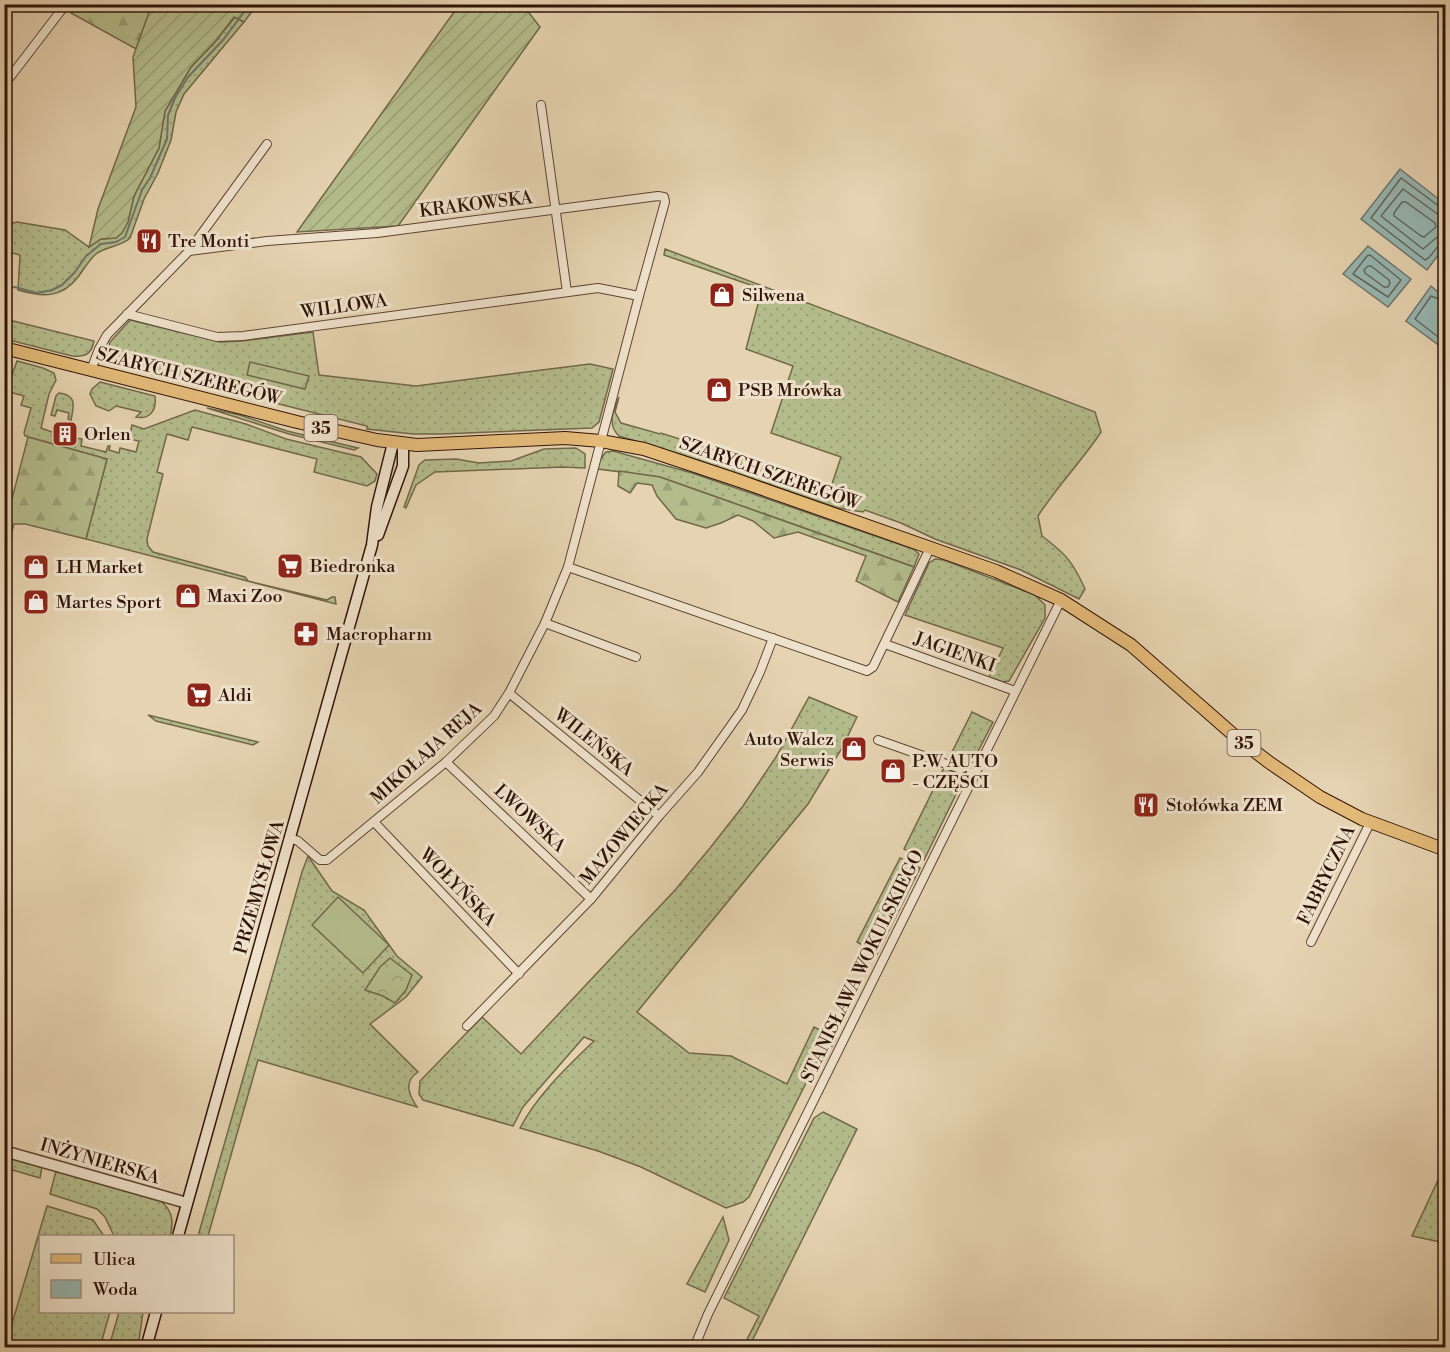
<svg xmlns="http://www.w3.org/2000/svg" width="1450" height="1352" font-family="'Libre Bodoni',serif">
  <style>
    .grass { fill: url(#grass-dots); stroke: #72684a; stroke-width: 1.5 }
    .forest { fill: url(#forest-firs); stroke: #72684a; stroke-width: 1.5 }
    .park { fill: url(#park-crowns); stroke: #72684a; stroke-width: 1.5 }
    .garden { fill: url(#garden-furrows); stroke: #72684a; stroke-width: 1.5 }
    .pitch { fill: #b4bc8c; stroke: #72684a; stroke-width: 1.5 }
    .water { fill: #97b7b2; stroke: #6e766e; stroke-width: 1.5 }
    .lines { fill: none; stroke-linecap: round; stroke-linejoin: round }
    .shore { stroke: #64665d; stroke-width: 1.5 }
    .stream { stroke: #6e766e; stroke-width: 2 }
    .minor-casing { stroke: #5e4432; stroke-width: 10 }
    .tertiary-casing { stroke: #5e4432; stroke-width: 13 }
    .secondary-casing { stroke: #311408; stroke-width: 13 }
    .primary-casing { stroke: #311408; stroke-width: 14 }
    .minor { stroke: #efe2cc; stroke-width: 8 }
    .tertiary { stroke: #efe2cc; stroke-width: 10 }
    .secondary { stroke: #efe2cc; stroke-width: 10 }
    .primary { stroke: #e3ba78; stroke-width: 12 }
    .labels { text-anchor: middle; stroke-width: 6; stroke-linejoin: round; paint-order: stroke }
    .shield { fill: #efe2cc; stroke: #6a5243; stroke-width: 1.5 }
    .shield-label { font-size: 16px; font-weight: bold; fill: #311408 }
    .street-label { font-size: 18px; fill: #311408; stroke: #efe2cc }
    .poi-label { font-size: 18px; fill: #311408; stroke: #efe2cc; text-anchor: start }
  </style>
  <defs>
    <pattern id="grass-dots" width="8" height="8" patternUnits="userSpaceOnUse" patternTransform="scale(1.5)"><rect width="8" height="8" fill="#b4bc8c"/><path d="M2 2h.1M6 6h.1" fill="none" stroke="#9ba177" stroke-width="1.8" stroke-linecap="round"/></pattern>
    <pattern id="forest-firs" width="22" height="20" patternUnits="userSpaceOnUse" patternTransform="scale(1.5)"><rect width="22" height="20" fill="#b4bc8c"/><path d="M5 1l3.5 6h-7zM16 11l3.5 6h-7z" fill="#9ba177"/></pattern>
    <pattern id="park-crowns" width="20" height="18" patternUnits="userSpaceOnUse" patternTransform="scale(1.5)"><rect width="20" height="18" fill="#b4bc8c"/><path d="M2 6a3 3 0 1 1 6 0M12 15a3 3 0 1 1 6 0" fill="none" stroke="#9ba177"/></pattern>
    <pattern id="garden-furrows" width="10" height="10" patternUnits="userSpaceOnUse" patternTransform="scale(1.5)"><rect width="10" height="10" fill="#b4bc8c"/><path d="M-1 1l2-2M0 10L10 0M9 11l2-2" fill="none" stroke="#9ba177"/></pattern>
  </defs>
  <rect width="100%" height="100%" fill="#e6d3b1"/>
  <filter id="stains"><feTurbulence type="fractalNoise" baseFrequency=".00333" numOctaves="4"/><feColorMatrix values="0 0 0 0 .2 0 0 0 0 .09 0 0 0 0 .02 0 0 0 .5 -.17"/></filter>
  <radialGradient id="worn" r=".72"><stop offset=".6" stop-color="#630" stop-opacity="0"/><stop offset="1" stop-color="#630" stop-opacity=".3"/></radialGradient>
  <g class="grass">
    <path d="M235,17l9,5 -60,72 -8,18 -5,28 -13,33 -14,26 -14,39c-9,9 -24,8 -34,16 -7,6 -12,15 -18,23 -17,22 -36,20 -60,13l2,-35 -15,-4v-26l12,-3 48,8 24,17 12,-8 15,-1 12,-16 6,-26 25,-48 6,-37 26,-44 24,-25z"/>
    <path d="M665,249l430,163 6,20c-19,29 -44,54 -63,84l4,20c24,18 31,26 43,53l-6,10 -58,-29 -86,-31 -34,-16 -36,-13 -2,2 -25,-4 -152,-52 -67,-20c-12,-11 -6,-26 0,-39l-4,15 6,11 39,11 1,-1 170,54 10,-30 -70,-24 22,-67 -47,-17 16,-60 -98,-34z"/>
    <path d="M5,319l89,22c-3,14 -9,16 -22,15l-67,-17z"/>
    <polygon points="130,320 220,342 241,341 313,332 319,375 416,386 590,364 613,369 599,422 592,428 441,434 413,434 367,429 367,426 275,403 266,398 235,390 212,389 109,363 106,357 110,342"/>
    <polygon points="17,361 43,368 54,373 56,380 49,394 41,428 55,433 55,437 73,441 74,438 82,439 81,446 106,452 108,446 110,446 109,450 119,453 120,448 136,452 139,441 129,439 132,425 144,429 195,410 246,424 286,439 361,457 377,474 375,481 367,486 314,472 317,459 192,427 188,440 167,434 157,472 163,474 147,539 148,546 153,552 245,577 248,581 327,600 332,597 335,597 336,604 86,539 107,459 25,436 24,433 31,408 21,405 24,396 6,391 5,395"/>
    <path d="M100,382l55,14c2,14 -5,24 -19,21l5,-5 -25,-6 -7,5 -13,-5 -6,-12 2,-5z"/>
    <path d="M59,393c18,2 15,13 12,27l-3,-1 1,-6 -12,-3 -2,6 -4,-1 5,-19z"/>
    <polygon points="207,408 240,415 287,431 358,448 354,450 289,434"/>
    <polygon points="576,448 585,454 585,468 562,467 435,472 416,485 406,508 404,507 419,465 425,460 456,459 479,463 511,461 544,449"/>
    <polygon points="613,451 692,473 913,549 919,554 914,567 660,477 598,469 599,461 606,452"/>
    <polygon points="935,559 944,560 1035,595 1045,605 1045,618 1009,681 1003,682 989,677 1003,648 905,615 929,563"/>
    <path d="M809,697l48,20 -15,31 -34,56 -171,208 52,41 42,3 56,28 27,-57 22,11 -14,28 -6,-3 -67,134 -6,5 -17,6 -85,-41 -43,-16 -78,-23c17,-33 48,-62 74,-87l-10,-4 -61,70 -10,19 -90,-26 -4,-6 1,-13 62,-64 39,37 155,-165 34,-41 33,-42 33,-49z"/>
    <polygon points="972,712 993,722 972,763 965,765 949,758"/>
    <polygon points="148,715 258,742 253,745 156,721"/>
    <polygon points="944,768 962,774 963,780 924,860 904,849"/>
    <path d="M308,856l24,35 32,19 33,46 25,21 -16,20 -36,27 48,48c-15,10 -9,23 -1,35l-159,-47 -50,176h-10l104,-364z"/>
    <polygon points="900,858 920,868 877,954 857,942"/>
    <polygon points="823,1112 857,1129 749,1347 743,1347 759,1316 724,1298 814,1118"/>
    <polygon points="4,1157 42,1167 40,1178 5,1168"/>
    <polygon points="1445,1165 1445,1243 1412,1236"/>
    <path d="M56,1171l101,27c14,10 18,21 13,38h-56l-9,-19 -8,-8 -47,-15z"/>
    <polygon points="47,1206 93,1220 104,1236 40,1236 40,1312 110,1312 100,1347 5,1347"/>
    <polygon points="723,1217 729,1240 705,1292 687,1284"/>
    <polygon points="119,1312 143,1312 138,1347 109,1347"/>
  </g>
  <g class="forest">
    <polygon points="77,5 152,5 136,49 71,13"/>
    <polygon points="28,437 107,459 86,539 25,524 14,524 5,557 5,526"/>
    <polygon points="619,471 660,477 914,567 898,602 856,581 866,556 798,532 774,538 753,521 738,515 721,523 706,528 676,519 657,496 652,485 637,483 630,493 618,486"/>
  </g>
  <g class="park">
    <polygon points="250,362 309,376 305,389 247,375"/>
    <polygon points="390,958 412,975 406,990 395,1003 383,996 365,990 380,967"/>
  </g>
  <g class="garden">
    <polygon points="152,4 257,5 244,22 234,17 215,42 191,67 165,111 159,148 134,196 128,222 122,233 116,238 101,239 89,247 98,209 136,107 133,57"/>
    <polygon points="459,5 523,5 540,27 398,226 297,232"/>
  </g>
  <polygon class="pitch" points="338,897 389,945 363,973 312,925"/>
  <g class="water">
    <polygon points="1400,169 1445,204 1445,246 1427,270 1361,219"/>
    <polygon points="1368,246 1411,279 1388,307 1343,274"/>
    <polygon points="1431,286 1445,298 1446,347 1444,349 1406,321"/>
  </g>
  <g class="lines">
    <g class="shore">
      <polygon points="1402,202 1406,202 1435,223 1436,227 1424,237 1421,236 1394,216 1394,213"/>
      <path d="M1446,208l-6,-1 -39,-29 -30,40 54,42c8,-3 10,-16 21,-17"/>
      <polyline points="1446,215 1436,213 1403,189 1381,216 1423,249 1436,238 1446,235"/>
      <polygon points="1370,255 1401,280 1388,297 1353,274 1367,256"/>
      <polygon points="1368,266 1371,266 1389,280 1390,283 1388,287 1384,287 1365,273 1364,270"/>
      <polyline points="1446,302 1431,296 1415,319 1446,343"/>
    </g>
    <polyline class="stream" points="4,289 15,287 37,293 52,290 62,285 75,272 86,256 101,244 116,242 125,237 142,190 150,178 167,139 168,115 175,98 188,77 223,40 250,4"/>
    <g class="minor-casing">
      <g id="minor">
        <polyline points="4,85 66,4"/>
        <polyline points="541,105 567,292"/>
        <polyline points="127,314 217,337 243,336 598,288 639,296 665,202 664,197 658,196 377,233 267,241 189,251"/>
        <polyline points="91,370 99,349 107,335 189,251 267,144"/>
        <polyline points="568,567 867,671 873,667 930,548"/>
        <polyline points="545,623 636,657"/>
        <polyline points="885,644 1015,691"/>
        <polyline points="509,693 659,816"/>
        <polyline points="878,740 975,774"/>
        <polyline points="446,762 591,899"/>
        <polyline points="374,822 519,974"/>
        <polyline points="290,838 298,841 320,860 327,860 446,762 494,716 509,693 545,623 568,567 639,296"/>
        <polyline points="1311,942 1370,823"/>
        <polyline points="467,1026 591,899 659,816 698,772 742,710 760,672 773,638"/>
        <polyline points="694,1348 708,1314 1061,600"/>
      </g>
    </g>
    <g class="tertiary-casing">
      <polyline id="tertiary" points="4,1151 187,1203"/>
    </g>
    <g class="secondary-casing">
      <g id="secondary">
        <polyline points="378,535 403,466 403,444"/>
        <polyline points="178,1236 372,545 377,507 393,443"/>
        <polyline points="146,1348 156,1312"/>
      </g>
    </g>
    <g class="primary-casing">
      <polyline id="primary" points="4,348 297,422 377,440 417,445 565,438 601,441 644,449 737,480 996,571 1061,600 1131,645 1236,737 1270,763 1320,797 1362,819 1446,850"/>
    </g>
    <use href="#minor" class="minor"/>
    <use href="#tertiary" class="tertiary"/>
    <use href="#secondary" class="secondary"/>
    <use href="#primary" class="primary"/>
  </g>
  <defs>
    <g id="restaurant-square" transform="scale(1.35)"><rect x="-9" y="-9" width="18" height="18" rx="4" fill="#8f2418" stroke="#efe2cc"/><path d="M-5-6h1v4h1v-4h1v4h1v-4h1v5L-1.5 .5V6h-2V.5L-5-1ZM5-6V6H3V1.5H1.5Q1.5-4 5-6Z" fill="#fff"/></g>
    <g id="shop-square" transform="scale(1.35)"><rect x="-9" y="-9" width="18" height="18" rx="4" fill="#8f2418" stroke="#efe2cc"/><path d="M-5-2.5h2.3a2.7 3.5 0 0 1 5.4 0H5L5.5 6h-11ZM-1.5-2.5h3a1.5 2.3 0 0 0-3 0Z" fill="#fff"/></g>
    <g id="building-square" transform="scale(1.35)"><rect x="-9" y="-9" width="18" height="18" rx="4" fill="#8f2418" stroke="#efe2cc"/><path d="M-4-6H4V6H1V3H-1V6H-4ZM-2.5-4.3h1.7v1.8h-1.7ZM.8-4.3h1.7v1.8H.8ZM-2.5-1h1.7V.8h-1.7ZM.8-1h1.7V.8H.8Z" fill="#fff"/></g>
    <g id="supermarket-square" transform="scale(1.35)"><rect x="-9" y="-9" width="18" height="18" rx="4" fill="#8f2418" stroke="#efe2cc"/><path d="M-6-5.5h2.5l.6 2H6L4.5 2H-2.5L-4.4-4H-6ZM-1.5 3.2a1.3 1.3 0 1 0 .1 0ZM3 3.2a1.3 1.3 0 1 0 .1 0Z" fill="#fff"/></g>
    <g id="pharmacy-square" transform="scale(1.35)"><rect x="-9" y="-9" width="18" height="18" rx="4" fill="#8f2418" stroke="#efe2cc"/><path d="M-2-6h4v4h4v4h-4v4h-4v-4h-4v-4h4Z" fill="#fff"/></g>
  </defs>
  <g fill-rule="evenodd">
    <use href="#restaurant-square" x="149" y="241"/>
    <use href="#shop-square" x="722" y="295"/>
    <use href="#shop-square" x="719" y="390"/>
    <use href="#building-square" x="65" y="434"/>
    <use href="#supermarket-square" x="290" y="566"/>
    <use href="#shop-square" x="36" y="567"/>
    <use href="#shop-square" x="188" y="596"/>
    <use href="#shop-square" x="36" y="602"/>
    <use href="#pharmacy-square" x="306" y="634"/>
    <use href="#supermarket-square" x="199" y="695"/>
    <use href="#shop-square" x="854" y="749"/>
    <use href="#shop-square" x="893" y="771"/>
    <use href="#restaurant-square" x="1146" y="805"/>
  </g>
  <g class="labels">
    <g class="shield">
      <rect x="304.5" y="415" width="33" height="26" rx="4.5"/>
      <rect x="1227.5" y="730" width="33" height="26" rx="4.5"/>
    </g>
    <g class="shield-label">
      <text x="321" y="434">35</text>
      <text x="1244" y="749">35</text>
    </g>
    <g class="street-label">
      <text transform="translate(476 204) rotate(-7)" y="6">KRAKOWSKA</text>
      <text transform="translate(344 306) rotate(-8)" y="6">WILLOWA</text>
      <text transform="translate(189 376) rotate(14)" y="6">SZARYCH SZEREGÓW</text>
      <text transform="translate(770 473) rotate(19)" y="6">SZARYCH SZEREGÓW</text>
      <text transform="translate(955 652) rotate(20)" y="6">JAGIENKI</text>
      <text transform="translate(594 742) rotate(39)" y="6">WILEŃSKA</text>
      <text transform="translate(426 753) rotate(-42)" y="6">MIKOŁAJA REJA</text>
      <text transform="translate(530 818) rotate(43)" y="6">LWOWSKA</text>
      <text transform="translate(624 834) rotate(-50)" y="6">MAZOWIECKA</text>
      <text transform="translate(1326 875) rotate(-64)" y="6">FABRYCZNA</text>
      <text transform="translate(259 887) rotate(-74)" y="6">PRZEMYSŁOWA</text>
      <text transform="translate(458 887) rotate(46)" y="6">WOŁYŃSKA</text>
      <text transform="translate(862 966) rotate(-64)" y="6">STANISŁAWA WOKULSKIEGO</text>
      <text transform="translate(100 1161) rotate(16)" y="6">INŻYNIERSKA</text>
    </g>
    <g class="poi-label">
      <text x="168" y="247">Tre Monti</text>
      <text x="742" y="301">Silwena</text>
      <text x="738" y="396">PSB Mrówka</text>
      <text x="84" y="440">Orlen</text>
      <text x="310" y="572">Biedronka</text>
      <text x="56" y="573">LH Market</text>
      <text x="207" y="602">Maxi Zoo</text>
      <text x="56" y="608">Martes Sport</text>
      <text x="326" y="640">Macropharm</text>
      <text x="218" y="701">Aldi</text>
      <text x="834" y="745" text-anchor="end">Auto Walcz<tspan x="834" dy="21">Serwis</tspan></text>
      <text x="912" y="767">P.W AUTO<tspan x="912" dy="21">- CZĘŚCI</tspan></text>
      <text x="1166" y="811">Stołówka ZEM</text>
    </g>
  </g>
  <rect width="1450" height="1352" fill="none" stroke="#e6d3b1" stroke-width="24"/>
  <rect x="6" y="6" width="1438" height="1340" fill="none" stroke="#311408" stroke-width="3"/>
  <rect x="12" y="12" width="1426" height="1328" fill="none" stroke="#311408" stroke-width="1.5"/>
  <rect x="39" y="1235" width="195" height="78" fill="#efe2cc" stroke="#a3907e" stroke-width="1.5"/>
  <rect x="51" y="1254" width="30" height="9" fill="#e3ba78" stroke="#a3907e" stroke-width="1.5"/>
  <text x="93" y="1265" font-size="18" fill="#311408">Ulica</text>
  <rect x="51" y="1280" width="30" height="18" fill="#97b7b2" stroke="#a3907e" stroke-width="1.5"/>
  <text x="93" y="1295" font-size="18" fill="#311408">Woda</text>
  <rect width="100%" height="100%" filter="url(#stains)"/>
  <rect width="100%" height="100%" fill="url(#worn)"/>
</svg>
